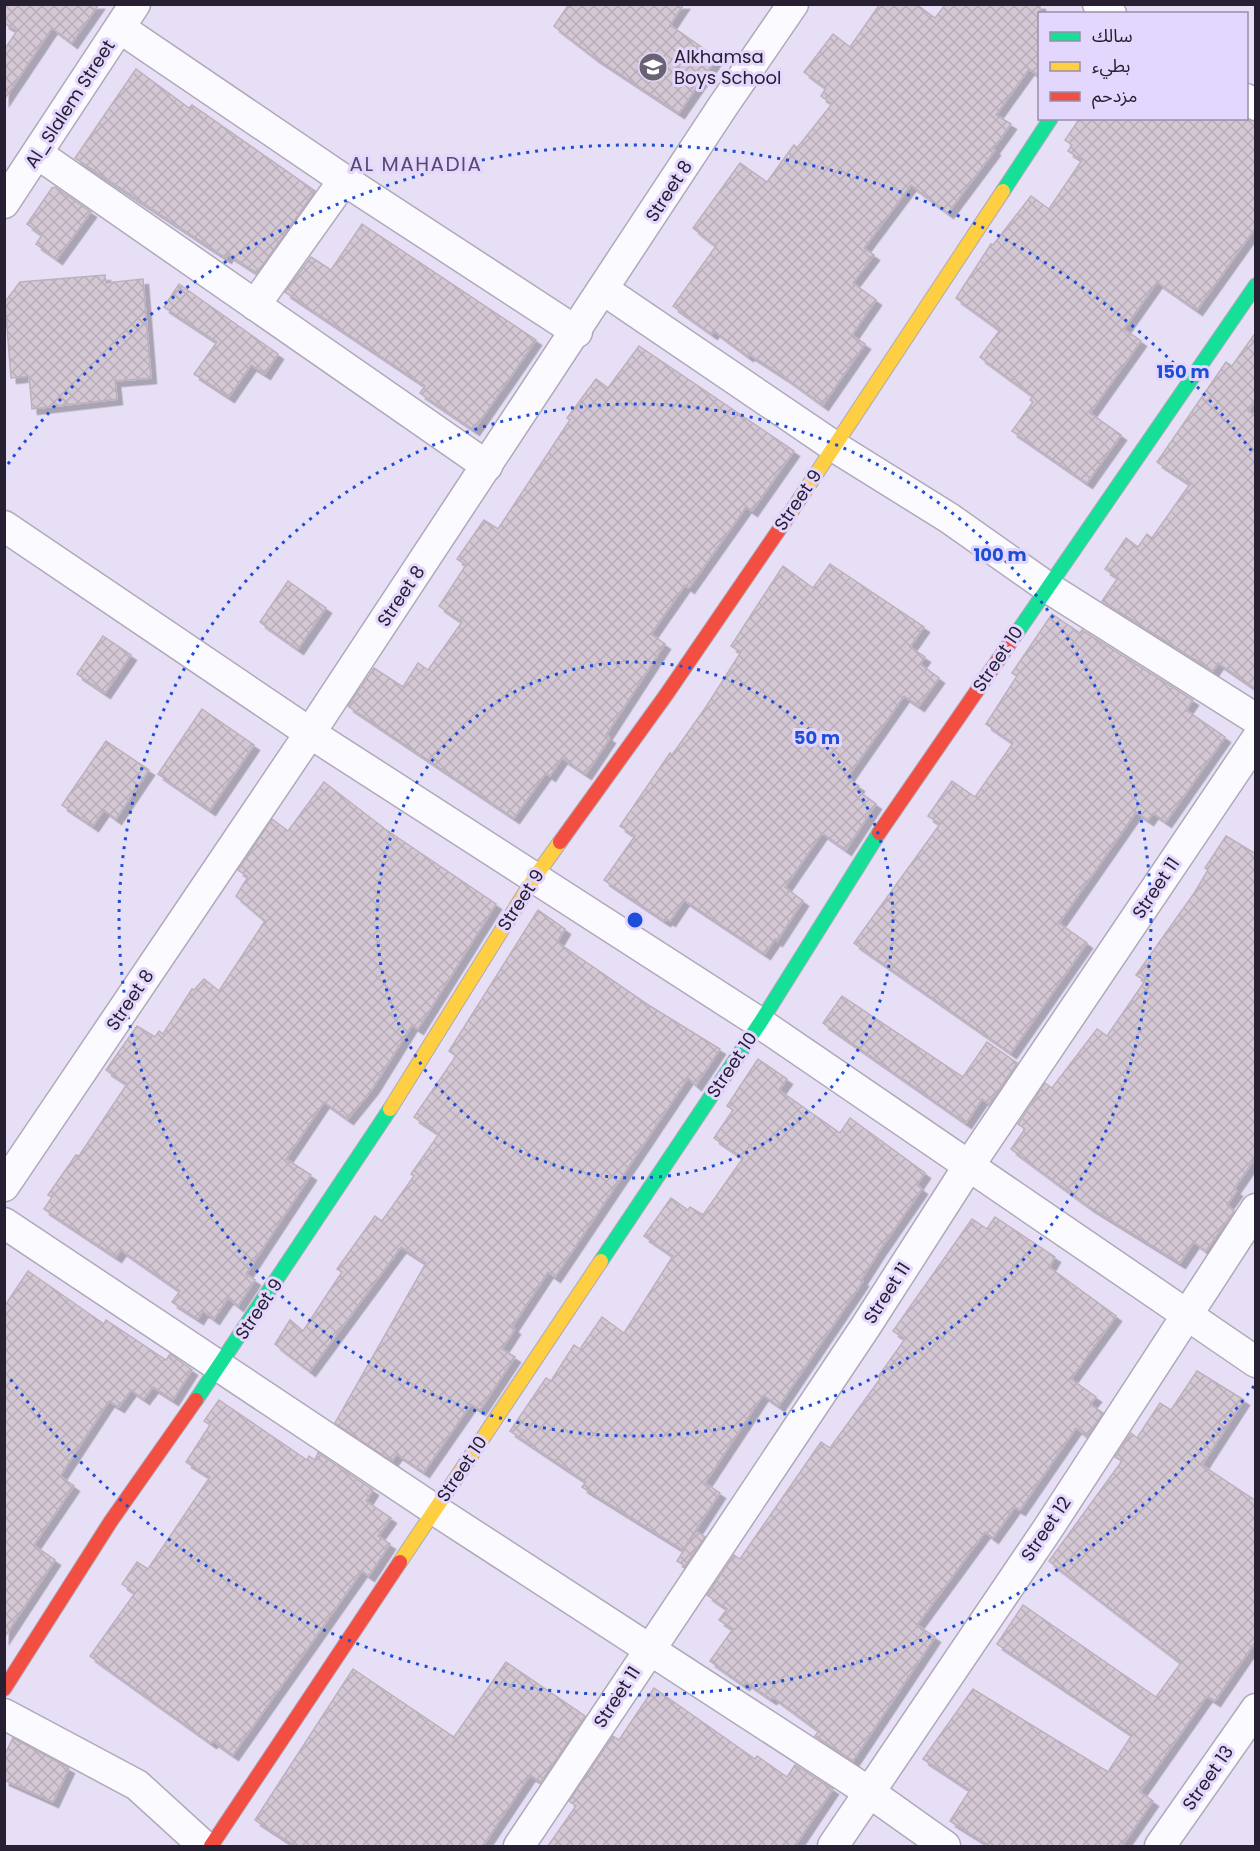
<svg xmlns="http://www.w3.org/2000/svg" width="1260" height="1851" font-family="Poppins,'Noto Sans Arabic',sans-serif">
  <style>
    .building { fill: url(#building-cross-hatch); stroke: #bdb0bc; stroke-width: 1.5; filter: url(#shadow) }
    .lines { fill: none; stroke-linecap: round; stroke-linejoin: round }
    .street-casing { stroke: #afa9ba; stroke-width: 33 }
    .fast-casing { stroke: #afa9ba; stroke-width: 16 }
    .slow-casing { stroke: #afa9ba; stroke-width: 16 }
    .jam-casing { stroke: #afa9ba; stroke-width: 16 }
    .street { stroke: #fbfafe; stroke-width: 30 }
    .fast { stroke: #16e098; stroke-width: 14 }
    .slow { stroke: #ffcf43; stroke-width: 14 }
    .jam { stroke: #f24e42; stroke-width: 14 }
    .ring { fill: none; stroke: #1d4ed8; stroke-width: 3; stroke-dasharray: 3 6 }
    .labels { text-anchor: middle; stroke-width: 6; stroke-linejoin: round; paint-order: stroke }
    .poi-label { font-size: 18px; fill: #272032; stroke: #e4d7fd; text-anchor: start }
    .street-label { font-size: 18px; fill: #272032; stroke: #e4d7fd }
    .neighbourhood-label { font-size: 20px; letter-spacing: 1.5px; fill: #584971; stroke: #e4d7fd }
    .centre { fill: #1d4ed8; stroke: #e4d7fd; stroke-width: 3 }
    .ring-label { font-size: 18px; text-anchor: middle; font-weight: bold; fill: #1d4ed8; stroke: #e4d7fd; stroke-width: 6; stroke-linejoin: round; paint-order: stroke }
  </style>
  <defs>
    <pattern id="building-cross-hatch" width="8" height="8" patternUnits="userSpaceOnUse" patternTransform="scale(1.5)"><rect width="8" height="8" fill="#d5c8d5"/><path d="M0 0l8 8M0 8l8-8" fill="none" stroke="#b7acb7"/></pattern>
    <filter id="shadow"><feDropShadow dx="5.5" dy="5.5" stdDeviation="0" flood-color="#0004"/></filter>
  </defs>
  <rect width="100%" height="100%" fill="#e7dff5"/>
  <g class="building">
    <polygon points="4,4 99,4 72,43 52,28 4,100 4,50 17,31 4,23"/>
    <polygon points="569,4 684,4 670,25 717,58 679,113 594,57 554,26"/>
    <polygon points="880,4 916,4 935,18 945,5 1040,4 1040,76 1029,69 996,115 1011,124 993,149 995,150 948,213 911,185 864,248 874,255 853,283 876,300 852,335 865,344 823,405 783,376 749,354 748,356 714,331 712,334 673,306 716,246 693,228 740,163 767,182 794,145 797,148 832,104 821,96 826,88 804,72 833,34 850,47"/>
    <polygon points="136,69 189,108 192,105 315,191 257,273 228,254 226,258 75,158"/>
    <polygon points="1080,118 1245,118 1256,122 1256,227 1197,310 1157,282 1124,329 1141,341 1090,413 1121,435 1087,483 1012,431 1033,402 1030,400 1033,396 980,357 1000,330 956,298 991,244 993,245 1031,196 1049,209 1082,160 1068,151 1072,145 1065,140"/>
    <polygon points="55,187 91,212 57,259 36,244 42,235 27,224 52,188"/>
    <polygon points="362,224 536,340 474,430 420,393 425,386 285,292 311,257 331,270"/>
    <polygon points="105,275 106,283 143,279 151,378 115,381 117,399 32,409 29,376 11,378 5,302 20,282"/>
    <polygon points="179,284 278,354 265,374 251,365 229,397 194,374 217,342 164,307"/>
    <polygon points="1256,332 1256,400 1248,411 1256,416 1256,689 1218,663 1213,671 1102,601 1118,578 1105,569 1126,538 1138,547 1147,534 1152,538 1190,484 1157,462 1226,362 1232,366"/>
    <polygon points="639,346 794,451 752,511 746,507 689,588 685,585 651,634 665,644 606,735 610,738 586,774 562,758 550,776 546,773 514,818 348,706 374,668 403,687 418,663 428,670 462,622 439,606 466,565 457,559 484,520 498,529 570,420 567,418 596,379 608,388"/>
    <polygon points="830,564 924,627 910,647 925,657 920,664 939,678 919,706 904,696 847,778 859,786 857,790 876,804 846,850 822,833 785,887 803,901 777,941 775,939 765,954 684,900 670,921 667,919 665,921 604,880 635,836 620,826 670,753 672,755 706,707 741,652 731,646 783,566 813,588"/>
    <polygon points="288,581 326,608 298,649 260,622"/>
    <polygon points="1052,614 1080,633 1082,630 1193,700 1186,710 1225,737 1166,822 1153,813 1148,820 1136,812 1059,923 1087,943 1011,1053 854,943 940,824 928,816 952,781 975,797 1013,743 986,724 1017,676 1012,673"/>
    <polygon points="103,636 131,655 105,693 77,674"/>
    <polygon points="202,709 254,745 210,810 158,774"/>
    <polygon points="106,741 149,770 116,819 104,810 93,826 62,805"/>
    <polygon points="324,782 385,829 496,904 418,1029 412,1025 373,1088 348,1119 324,1102 286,1159 311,1175 246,1274 255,1280 238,1306 228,1298 214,1319 203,1311 198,1319 172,1302 180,1291 121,1250 116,1257 44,1209 52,1197 48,1195 76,1155 79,1156 127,1084 106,1070 137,1026 155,1037 159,1031 163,1034 192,989 194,990 204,979 219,991 265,921 236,896 248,877 238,870 272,819 288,831"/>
    <polygon points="1226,836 1256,854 1256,1157 1234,1189 1237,1191 1227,1205 1234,1211 1206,1251 1194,1242 1180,1263 1088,1206 1011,1149 1025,1129 1018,1124 1045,1083 1052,1088 1097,1029 1107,1036 1145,981 1136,975 1195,892 1208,870 1205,868"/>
    <polygon points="538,910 565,929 557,942 650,1006 720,1049 696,1085 688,1078 555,1277 548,1272 512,1327 515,1329 502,1349 515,1357 480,1410 471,1404 424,1472 397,1454 392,1461 335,1423 426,1263 401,1247 310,1371 275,1344 290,1320 303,1331 342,1272 337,1269 375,1216 382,1221 414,1176 411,1174 439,1134 414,1117 456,1056 449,1051"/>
    <polygon points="842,996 963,1077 987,1042 1017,1063 989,1104 982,1099 966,1123 823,1023"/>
    <polygon points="758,1059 787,1079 779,1090 840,1133 850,1118 925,1173 917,1185 922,1189 880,1250 861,1280 863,1281 779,1406 763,1395 705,1483 720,1493 683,1550 582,1487 586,1482 510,1431 546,1378 551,1381 574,1345 580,1349 602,1317 624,1333 673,1256 644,1236 671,1198 688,1210 690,1207 703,1215 743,1158 714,1138 733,1110 727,1106"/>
    <polygon points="995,1217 1055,1257 1049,1267 1116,1316 1071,1379 1096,1397 1090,1404 1103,1413 1087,1436 1076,1428 1020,1510 1015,1507 993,1538 985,1532 917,1625 935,1637 853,1761 815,1736 819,1731 773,1697 771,1699 746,1682 744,1685 710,1661 733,1629 719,1620 727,1609 707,1595 734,1555 740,1559 821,1442 830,1448 880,1379 878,1377 905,1339 893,1331 972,1219 987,1229"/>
    <polygon points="28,1271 104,1324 106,1320 166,1360 170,1354 192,1370 173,1400 153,1387 144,1399 131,1390 119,1407 109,1401 60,1476 74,1486 34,1545 55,1560 4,1638 4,1307"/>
    <polygon points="1197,1371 1244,1400 1202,1465 1256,1501 1256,1641 1215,1701 1207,1696 1140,1792 1153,1801 1122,1846 990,1846 950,1821 970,1790 923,1759 973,1689 1108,1772 1132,1735 997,1644 1023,1605 1156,1697 1181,1663 1049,1561 1122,1461 1115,1457 1131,1433 1137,1438 1160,1403 1171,1410"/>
    <polygon points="219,1400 307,1460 309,1456 315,1460 318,1453 373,1490 366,1501 391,1518 378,1536 390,1544 369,1576 362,1571 233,1755 213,1741 211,1743 90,1656 135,1593 122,1584 137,1562 148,1569 210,1477 186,1462 210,1425 204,1421"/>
    <polygon points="696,1531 705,1537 685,1566 677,1561"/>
    <polygon points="506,1662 585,1716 541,1782 530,1775 483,1846 295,1846 255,1820 353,1669 454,1737"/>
    <polygon points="654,1688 755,1759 757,1756 787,1777 795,1765 833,1789 795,1846 548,1846 576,1806 569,1801 613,1736 619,1740"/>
    <polygon points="13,1738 69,1768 53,1802 4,1780 4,1756"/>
  </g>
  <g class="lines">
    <g class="street-casing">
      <g id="street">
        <polyline points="1098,4 1111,14"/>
        <polyline points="120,28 344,180 577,332"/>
        <polyline points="1246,99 1256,105"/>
        <polyline points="38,154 487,466"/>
        <polyline points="4,203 135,4"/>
        <polyline points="604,290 835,447 949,518 1047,587 1256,719"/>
        <polyline points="255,305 344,180"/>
        <polyline points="4,526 310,733 760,1023 1256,1362"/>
        <polyline points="4,1186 310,733 723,106 793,4"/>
        <polyline points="4,1223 435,1510 869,1792 945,1846"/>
        <polyline points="4,1714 137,1785 204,1846"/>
        <polyline points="519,1846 866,1326 968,1167 1256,740"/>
        <polyline points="833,1846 1049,1527 1256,1209"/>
        <polyline points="1160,1846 1256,1709"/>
      </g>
    </g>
    <g class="fast-casing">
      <g id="fast">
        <polyline points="1003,191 1051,118"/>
        <polyline points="1016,634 1256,285"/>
        <polyline points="601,1261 760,1023 879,833"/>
        <polyline points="196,1400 390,1109"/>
      </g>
    </g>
    <g class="slow-casing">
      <g id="slow">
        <polyline points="787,518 1003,191"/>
        <polyline points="390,1109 535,877 560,842"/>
        <polyline points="400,1562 601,1261"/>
      </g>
    </g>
    <g class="jam-casing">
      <g id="jam">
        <polyline points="879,833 1016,634"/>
        <polyline points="560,842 666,695 787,518"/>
        <polyline points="4,1689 111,1521 196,1400"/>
        <polyline points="211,1846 400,1562"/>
      </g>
    </g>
    <use href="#street" class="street"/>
    <use href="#fast" class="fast"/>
    <use href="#slow" class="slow"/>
    <use href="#jam" class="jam"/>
  </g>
  <g class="ring">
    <circle cx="635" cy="920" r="258"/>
    <circle cx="635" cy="920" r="516"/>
    <path d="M1254 1386A775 775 0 0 1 8 1376M8 464A775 775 0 0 1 1254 454"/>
  </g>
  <defs>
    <g id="school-disc" transform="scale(1.5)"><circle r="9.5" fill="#6a6376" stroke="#e4d7fd"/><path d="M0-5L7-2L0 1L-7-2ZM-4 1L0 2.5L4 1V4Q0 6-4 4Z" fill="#fff"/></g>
  </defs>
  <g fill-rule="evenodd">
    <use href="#school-disc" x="653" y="67"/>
  </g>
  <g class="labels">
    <g class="poi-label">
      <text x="674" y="63">Alkhamsa<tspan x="674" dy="21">Boys School</tspan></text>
    </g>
    <g class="street-label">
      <text transform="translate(70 104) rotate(-57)" y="6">Al_Slalem Street</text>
      <text transform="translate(669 191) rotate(-57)" y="6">Street 8</text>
      <text transform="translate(798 500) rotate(-56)" y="6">Street 9</text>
      <text transform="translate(401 596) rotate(-56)" y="6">Street 8</text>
      <text transform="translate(998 659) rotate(-56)" y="6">Street 10</text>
      <text transform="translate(1156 888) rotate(-56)" y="6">Street 11</text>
      <text transform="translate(521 900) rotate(-57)" y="6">Street 9</text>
      <text transform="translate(130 1000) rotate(-56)" y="6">Street 8</text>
      <text transform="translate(732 1065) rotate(-56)" y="6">Street 10</text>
      <text transform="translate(887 1293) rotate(-57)" y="6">Street 11</text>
      <text transform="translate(259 1309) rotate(-56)" y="6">Street 9</text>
      <text transform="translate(462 1469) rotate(-56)" y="6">Street 10</text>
      <text transform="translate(1046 1529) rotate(-56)" y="6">Street 12</text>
      <text transform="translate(617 1697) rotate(-57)" y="6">Street 11</text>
      <text transform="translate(1208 1778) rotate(-55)" y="6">Street 13</text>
    </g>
    <g class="neighbourhood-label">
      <text x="416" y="171">AL MAHADIA</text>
    </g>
  </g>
  <circle cx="635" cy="920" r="9" class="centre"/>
  <g class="ring-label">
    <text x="1183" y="378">150 m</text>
    <text x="1000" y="561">100 m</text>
    <text x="817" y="744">50 m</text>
  </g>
  <rect width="1260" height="1851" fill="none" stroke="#272032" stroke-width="12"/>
  <rect x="1038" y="12" width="210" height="108" fill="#e4d7fd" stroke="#988eac" stroke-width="1.5"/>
  <rect x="1050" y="32" width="30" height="9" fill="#16e098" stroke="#988eac" stroke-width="1.5"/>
  <text x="1092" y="42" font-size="18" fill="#272032">سالك</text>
  <rect x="1050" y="62" width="30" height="9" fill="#ffcf43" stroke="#988eac" stroke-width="1.5"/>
  <text x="1092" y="72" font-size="18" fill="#272032">بطيء</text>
  <rect x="1050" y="92" width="30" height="9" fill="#f24e42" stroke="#988eac" stroke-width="1.5"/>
  <text x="1092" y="102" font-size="18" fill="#272032">مزدحم</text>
</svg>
